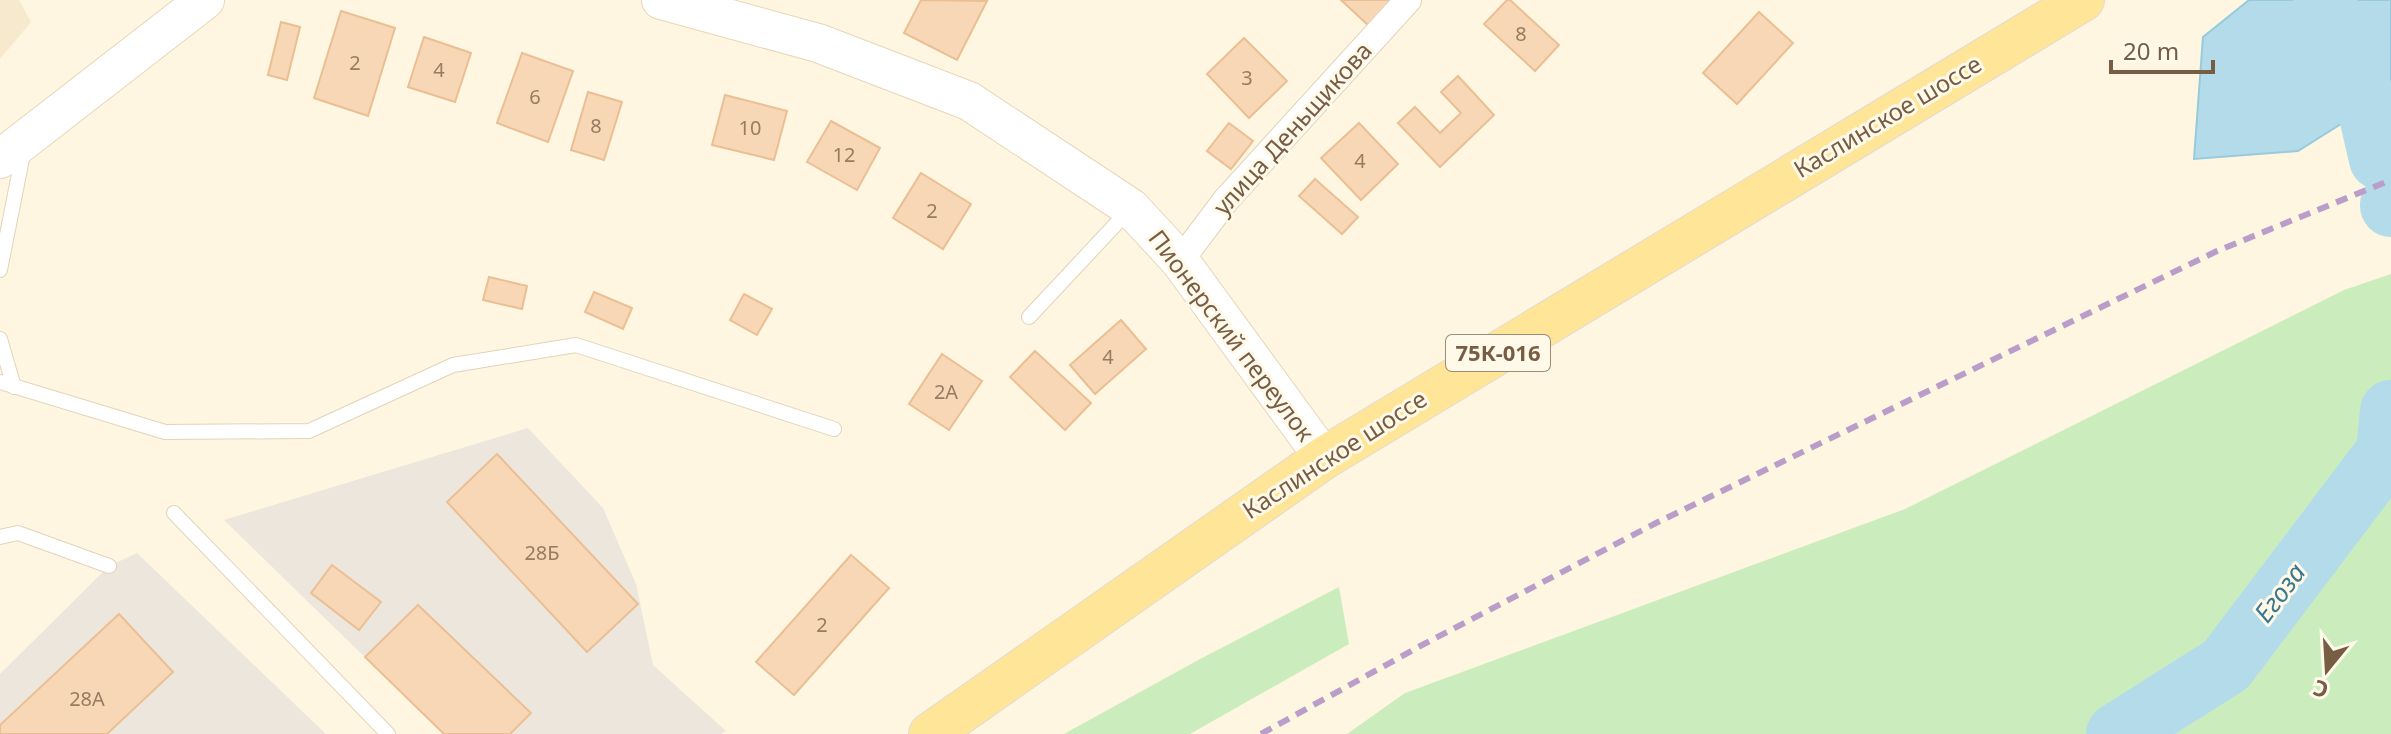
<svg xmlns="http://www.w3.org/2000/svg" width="2391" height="734" font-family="'Noto Sans',sans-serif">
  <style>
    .residential { fill: #f7e9ce }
    .industrial { fill: #ede6dc }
    .green { fill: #cbedbe }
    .water { fill: #b3dbea; stroke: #98cadd; stroke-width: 2 }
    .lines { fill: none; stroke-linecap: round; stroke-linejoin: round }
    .river { stroke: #b3dbea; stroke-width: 62 }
    .building { fill: #f7d7b5; stroke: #ebbf94; stroke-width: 2 }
    .lane-casing { stroke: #e3d3bb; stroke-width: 16 }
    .street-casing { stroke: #e3d3bb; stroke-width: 28 }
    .secondary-casing { stroke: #e9d5b9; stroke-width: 40 }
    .primary-casing { stroke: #e1dbd6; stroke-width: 44 }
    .lane { stroke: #fff; stroke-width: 14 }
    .street { stroke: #fff; stroke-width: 26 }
    .secondary { stroke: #fff; stroke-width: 38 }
    .primary { stroke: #ffe597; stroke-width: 42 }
    .rail { stroke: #ba9ec9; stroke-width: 6; stroke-dasharray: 12 8; stroke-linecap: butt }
    .labels { text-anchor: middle; stroke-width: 6; stroke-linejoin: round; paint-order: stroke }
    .number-label { font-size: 20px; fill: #987c61 }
    .shield { fill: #fff9e9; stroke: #a08c76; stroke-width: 2 }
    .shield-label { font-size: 22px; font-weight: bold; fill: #785d45 }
    .street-label { font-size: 24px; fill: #785d45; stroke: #fff9e9 }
    .water-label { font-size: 26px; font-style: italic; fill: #3c778e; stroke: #fff9e9 }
  </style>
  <rect width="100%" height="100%" fill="#fef6e0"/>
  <polygon class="residential" points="0,0 19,0 31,22 0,59"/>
  <g class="industrial">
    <polygon points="528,428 603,508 636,584 653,665 726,731 721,734 444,734 224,520"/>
    <polygon points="137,553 326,734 0,734 0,674 109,566"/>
  </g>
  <g class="green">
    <polygon points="2391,274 2391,734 1347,734 1405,693 1905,509 2344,290"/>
    <polygon points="1339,587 1349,644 1190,734 1064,734 1200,659"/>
  </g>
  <polygon class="water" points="2249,0 2391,0 2391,95 2368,107 2298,151 2194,159 2203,37"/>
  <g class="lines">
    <g class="river">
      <polyline points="2324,0 2368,107 2380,159"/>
      <polyline points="2391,204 2391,206"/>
      <polyline points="2117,734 2226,665 2387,452 2391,411"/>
    </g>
  </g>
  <g class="building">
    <polygon points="921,0 987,1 957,60 904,33"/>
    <polygon points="1341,0 1393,0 1369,26"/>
    <polygon points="1507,0 1510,0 1559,45 1535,71 1484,24"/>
    <polygon points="341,11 395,28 368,116 314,98"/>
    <polygon points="1759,12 1793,43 1737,104 1703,73"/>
    <polygon points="281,22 300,27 287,80 268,75"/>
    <polygon points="424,37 471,53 455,102 408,87"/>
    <polygon points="1244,38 1287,81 1249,118 1207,74"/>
    <polygon points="522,53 573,71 548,142 497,123"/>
    <polygon points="1458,76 1494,115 1440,167 1398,123 1415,107 1440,133 1461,113 1441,92"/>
    <polygon points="588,92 622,102 604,160 571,150"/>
    <polygon points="725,95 787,111 774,160 712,145"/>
    <polygon points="831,121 880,148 857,190 807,162"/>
    <polygon points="1229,123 1253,141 1231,169 1207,151"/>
    <polygon points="1359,123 1398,164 1361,200 1321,158"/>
    <polygon points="921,173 971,204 943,249 893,218"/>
    <polygon points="1315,179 1358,217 1342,234 1299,196"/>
    <polygon points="489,277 527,286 522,309 483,300"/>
    <polygon points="594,292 632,308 623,329 585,312"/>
    <polygon points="744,294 772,309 757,335 730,320"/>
    <polygon points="1121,320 1146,349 1095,394 1070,365"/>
    <polygon points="1035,351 1091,403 1065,430 1010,377"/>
    <polygon points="942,354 982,381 949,430 909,404"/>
    <polygon points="497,454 638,604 587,652 447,502"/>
    <polygon points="851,555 889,588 794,695 756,662"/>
    <polygon points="332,565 381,602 359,630 311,593"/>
    <polygon points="418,605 531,713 510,734 444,734 365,657"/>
    <polygon points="119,614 173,672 107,734 0,734 0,725"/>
  </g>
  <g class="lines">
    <g class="lane-casing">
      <g id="lane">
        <polyline points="0,270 24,149"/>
        <polyline points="1029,317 1130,209"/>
        <polyline points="0,339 14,387"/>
        <polyline points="0,382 165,432 309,431 453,365 576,345 834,429"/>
        <polyline points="174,513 388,734"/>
        <polyline points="0,537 18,533 109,566"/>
      </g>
    </g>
    <g class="street-casing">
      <polyline id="street" points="1180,261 1226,200 1408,0"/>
    </g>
    <g class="secondary-casing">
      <g id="secondary">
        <polyline points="661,0 818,43 969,101 1131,208 1180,261 1324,458"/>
        <polyline points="0,159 205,0"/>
      </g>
    </g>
    <g class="primary-casing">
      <polyline id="primary" points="930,734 1324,458 2083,0"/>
    </g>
    <use href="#lane" class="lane"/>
    <use href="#street" class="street"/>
    <use href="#secondary" class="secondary"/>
    <use href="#primary" class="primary"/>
    <polyline class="rail" points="1261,734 1424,644 1658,522 2217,251 2391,180"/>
  </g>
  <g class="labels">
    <g class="number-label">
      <text x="1521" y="41">8</text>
      <text x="355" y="70">2</text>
      <text x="439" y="77">4</text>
      <text x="1247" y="85">3</text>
      <text x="535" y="104">6</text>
      <text x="596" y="133">8</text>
      <text x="750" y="135">10</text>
      <text x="844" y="162">12</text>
      <text x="1360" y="168">4</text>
      <text x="932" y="218">2</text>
      <text x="1108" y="364">4</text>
      <text x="946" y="399">2А</text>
      <text x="542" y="560">28Б</text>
      <text x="822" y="632">2</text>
      <text x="87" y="706">28А</text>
    </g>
    <rect class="shield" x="1446" y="335" width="104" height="36" rx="6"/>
    <g class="shield-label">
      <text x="1498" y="361">75К-016</text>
    </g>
    <g class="street-label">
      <text transform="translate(1888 117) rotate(-31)" y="8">Каслинское шоссе</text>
      <text transform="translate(1293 129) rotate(-48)" y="8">улица Деньщикова</text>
      <text transform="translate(1231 336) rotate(53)" y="8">Пионерский переулок</text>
      <text transform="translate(1335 455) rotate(-33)" y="8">Каслинское шоссе</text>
    </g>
    <g class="water-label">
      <text transform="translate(2280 593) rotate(-53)" y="9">Егоза</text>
    </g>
  </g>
  <g transform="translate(2327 670) rotate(198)" stroke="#fff9e9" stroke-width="6" paint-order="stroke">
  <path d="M0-6L14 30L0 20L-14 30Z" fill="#785d45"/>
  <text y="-12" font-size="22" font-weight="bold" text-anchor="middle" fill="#785d45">С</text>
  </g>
  <path d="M2111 60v12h102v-12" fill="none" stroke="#785d45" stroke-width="4"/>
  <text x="2123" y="60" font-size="24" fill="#785d45" stroke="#fff9e9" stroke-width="6" paint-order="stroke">20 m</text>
</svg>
